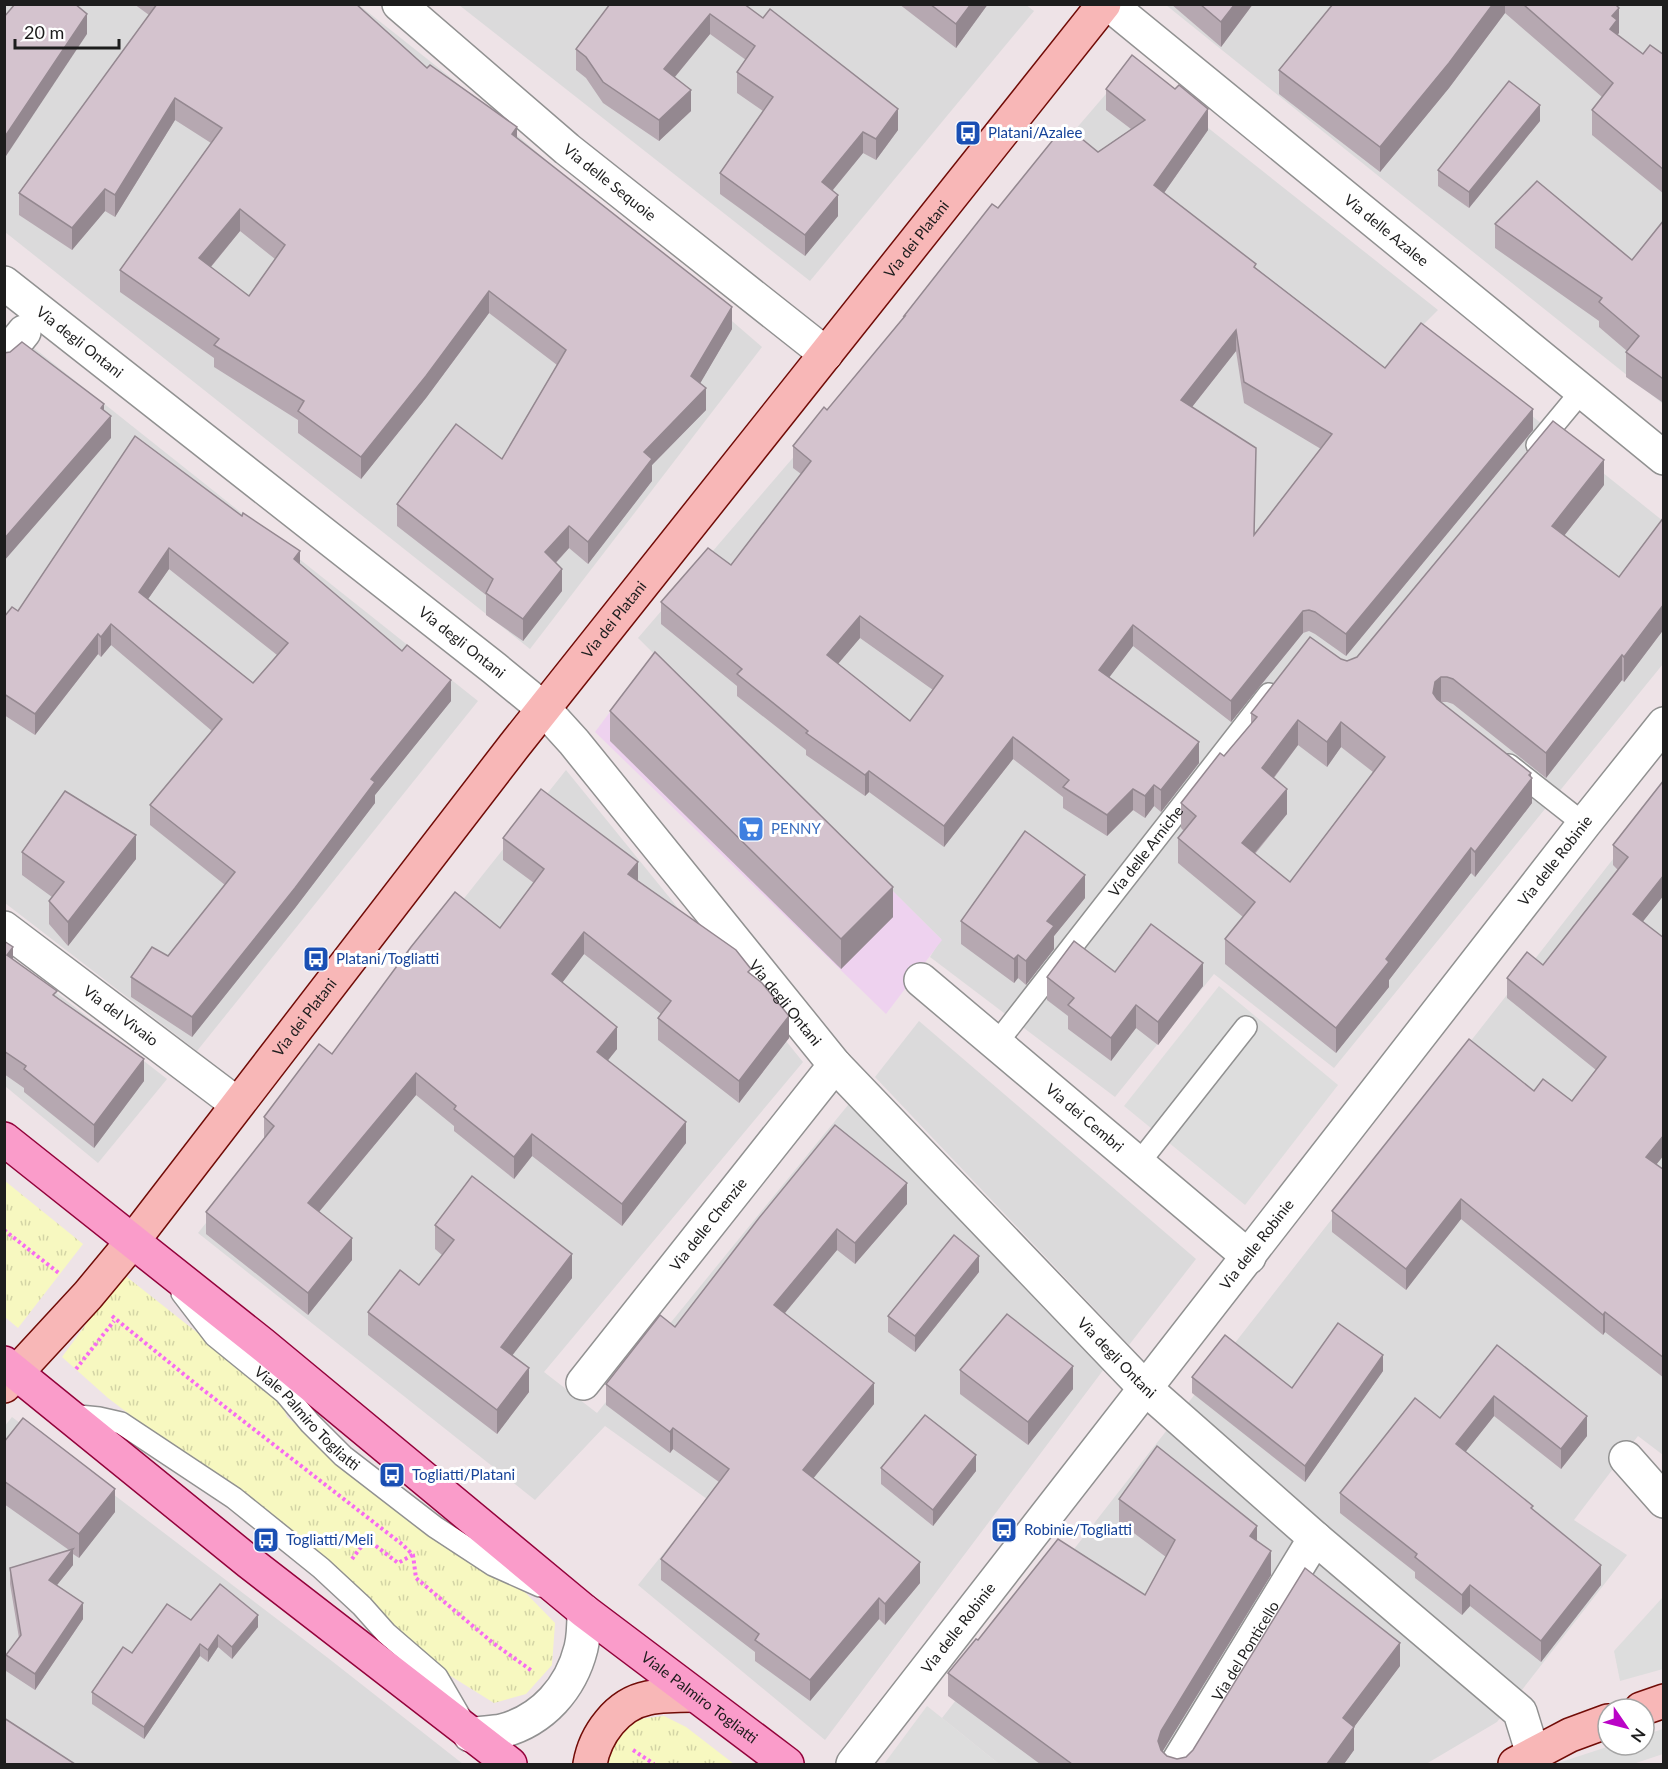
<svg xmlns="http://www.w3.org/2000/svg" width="1668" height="1769" font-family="Lato,sans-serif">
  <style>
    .residential { fill: #dbdadb }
    .commercial { fill: #eed2ef }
    .park { fill: url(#park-tufts) }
    .parking { fill: #ddd }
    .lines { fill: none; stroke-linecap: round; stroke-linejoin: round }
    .lane-casing { stroke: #919191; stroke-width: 24 }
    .street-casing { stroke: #919191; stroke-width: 36 }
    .secondary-casing { stroke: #710c07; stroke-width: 36 }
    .primary-casing { stroke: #93033b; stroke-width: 36 }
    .path { stroke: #f76bf1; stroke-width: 4; stroke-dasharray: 3 3; stroke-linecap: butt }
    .lane { stroke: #fff; stroke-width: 21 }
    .street { stroke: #fff; stroke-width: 33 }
    .secondary { stroke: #f8b7b7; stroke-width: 33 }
    .primary { stroke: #fa9cca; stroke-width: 33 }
    .wall { fill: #b6a8b1; fill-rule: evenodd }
    .shaded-wall { fill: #948890 }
    .building { fill: #d4c3ce; stroke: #948890; stroke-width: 1.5; fill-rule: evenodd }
    .labels { text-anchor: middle; stroke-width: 6; stroke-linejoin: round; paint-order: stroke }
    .transit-label { font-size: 15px; fill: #164399; stroke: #fff; text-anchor: start }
    .street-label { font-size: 15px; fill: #1d1d1d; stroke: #fff }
    .shop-label { font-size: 15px; fill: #366cbe; stroke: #fff; text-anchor: start }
  </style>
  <defs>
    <pattern id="park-tufts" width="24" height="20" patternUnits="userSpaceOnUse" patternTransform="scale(1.5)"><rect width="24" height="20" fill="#f7f8c0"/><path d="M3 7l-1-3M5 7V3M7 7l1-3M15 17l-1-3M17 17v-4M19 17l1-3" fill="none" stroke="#d3d4a5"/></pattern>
  </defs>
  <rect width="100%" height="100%" fill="#eee3e7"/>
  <g class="residential">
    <polygon points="1025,4 1034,11 810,281 459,5"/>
    <polygon points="4,5 359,5 450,77 762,347 530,649 5,232"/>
    <polygon points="1166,5 1663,5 1663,404 1417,207"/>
    <polygon points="1130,66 1438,310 1421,327 1663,521 1663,664 1334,1068 1214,974 1115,1097 930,957 941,939 638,638"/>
    <polygon points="34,348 478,701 197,1051 5,903 4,384"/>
    <polygon points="566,770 803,1062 544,1372 597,1413 857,1094 1104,1369 825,1740 638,1585 707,1499 605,1426 535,1500 198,1233"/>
    <polygon points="1663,795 1663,1455 1638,1436 1574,1520 1627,1555 1497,1722 1426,1764 999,1764 942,1718"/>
    <polygon points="4,952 167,1079 98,1163 5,1086"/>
    <polygon points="919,1021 1196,1259 1129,1345 875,1077"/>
    <polygon points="12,1417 328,1658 463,1764 5,1764 4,1427"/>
  </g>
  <polygon class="commercial" points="654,653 942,940 886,1014 595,732"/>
  <g class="park">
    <polygon points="5,1181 83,1244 18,1328 5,1317"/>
    <polygon points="123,1274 280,1398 287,1417 410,1520 513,1580 555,1623 552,1665 526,1694 494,1703 441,1670 349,1581 225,1478 175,1449 108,1398 62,1357"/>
    <polygon points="664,1716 686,1727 734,1764 605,1764 617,1733 639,1719"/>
  </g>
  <g class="parking">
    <polygon points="1219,986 1338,1085 1245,1205 1124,1106"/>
    <polygon points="1663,1597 1663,1669 1620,1681 1614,1651"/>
    <polygon points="927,1706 942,1718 999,1764 884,1764"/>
    <polygon points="1663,1729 1663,1754 1633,1764 1555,1764 1613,1745 1644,1745 1644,1735"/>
  </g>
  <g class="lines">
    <g class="lane-casing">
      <g id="lane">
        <polyline points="1537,445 1581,392"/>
        <polyline points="1509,765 1584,824"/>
        <path id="s1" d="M996,1044l273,-350"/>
        <polyline points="1138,1164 1246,1027"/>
        <path id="s2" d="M182,1293l33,43 70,57 25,30 33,33 92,71 58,38 47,21"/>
        <polyline points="69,1415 99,1418 121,1423 234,1498 321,1568 362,1606 386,1633 437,1677 462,1720"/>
      </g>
    </g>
    <g class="street-casing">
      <g id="street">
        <path id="s3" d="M399,4l168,145 259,205"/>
        <path id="s4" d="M1109,4l555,454"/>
        <path id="s5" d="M4,283l490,385 50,41 30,33 261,323 310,323 170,150 205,174 13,42"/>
        <polyline points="4,357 24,332"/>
        <path id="s6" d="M4,928l233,176"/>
        <path id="s7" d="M921,980l328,277"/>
        <path id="s8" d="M583,1383l252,-318"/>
        <polyline points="1626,1458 1664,1501"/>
        <path d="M470,1735c11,-2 22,-2 32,-4 41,-11 69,-43 79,-83 3,-12 3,-25 3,-37"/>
        <path id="s9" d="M853,1764l731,-940 80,-100"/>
        <path id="s10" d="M1177,1764l138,-226"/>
      </g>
    </g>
    <g class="secondary-casing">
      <g id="secondary">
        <path id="s11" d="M4,1386l84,-91 44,-53 382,-496 590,-742"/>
        <polyline points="1641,1709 1664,1701"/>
        <path d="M590,1764c5,-29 27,-60 58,-66 15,-3 30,-3 46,-3"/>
        <polyline points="1515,1764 1570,1735 1608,1721"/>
      </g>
    </g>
    <g class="primary-casing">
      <g id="primary">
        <path id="s12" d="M4,1139l258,205 322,267 203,153"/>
        <polyline points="4,1363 249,1562 510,1764"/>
      </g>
    </g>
    <g class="path">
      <polyline points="4,1230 60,1274"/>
      <polyline points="112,1316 202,1389 403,1545 413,1555 416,1578 493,1643 532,1671"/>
      <polyline points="76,1369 114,1321"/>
      <polyline points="352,1559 367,1539 398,1563 414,1554"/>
      <polyline points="633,1750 654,1764"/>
    </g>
    <use href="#lane" class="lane"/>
    <use href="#street" class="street"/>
    <use href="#secondary" class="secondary"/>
    <use href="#primary" class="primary"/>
  </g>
  <g class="wall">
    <path d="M134,4h222l71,64 90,70 215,191 -32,54 6,27 -54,55v16l-64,83 -19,-16 -13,15 6,28 -39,50 -37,-26v-20l-89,-69v-22l105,-45 55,-94 -68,-52 -63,85 -65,81 -63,-46v-13l-84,-53v-9l-94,-66v-22l91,-127 -36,-23 -60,97 -10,-6 -33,39 -53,-35v-22l130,-178zM240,231l35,28 -26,37 -38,-29z"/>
    <polygon points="606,4 744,4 898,130 876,160 863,153 833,190 838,216 805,256 720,194 720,173 763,111 737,93 737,72 746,60 710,34 675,77 691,111 659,141 603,103 586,78 576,70 576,49 609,6"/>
    <polygon points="899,4 988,4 956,48"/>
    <polygon points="1171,4 1253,4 1221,47"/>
    <polygon points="1333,4 1615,4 1619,33 1617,35 1643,54 1664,55 1664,194 1592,135 1592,110 1602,97 1505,13 1449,88 1380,172 1279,94 1279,70"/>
    <path d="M1106,89l102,41 -44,63 92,75 129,100 148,62 -187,226 -31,-22 -6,-3 -6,2 -72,89 -98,-76 -24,31 90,86 -38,49 -7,-6 -9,12 -12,-8 -26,26 -44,-28v-11l-50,-38 -69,88 -75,-55 -4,4 -59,-41v-5l-69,-54v-10l-76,-62v-22l70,-37 70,-91 -8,-6v-22l34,-36 77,-92v-2l94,-108 100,-56 33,-23 -25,-19zM1236,351l8,52 77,46 -67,85 2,-65 -64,-62zM860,638l73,52 -23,31 -73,-57z"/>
    <polygon points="1540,121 1469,208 1438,186 1438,170"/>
    <polygon points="1664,220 1664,401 1662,402 1626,377 1626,352 1627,351 1599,327 1599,321 1495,248 1495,224 1632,260"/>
    <path d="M135,436l165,128 151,137 -76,94v8l-80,105 -103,129 -61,-40v-20l37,-21 57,-71 -75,-60v-20l62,-74 -101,-86 -10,12 -3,-3 -63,81 -31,-20v-98l14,-6zM169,569l108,86 -24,28 -105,-84z"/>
    <path d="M1604,485l-40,51 55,41 45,-60v112l-40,53 -2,-2 -76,98 -93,-74 -6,-2h-6l90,75 1,26 -57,74 -4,-4 -82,107v7l-53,66 -111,-89v-25l18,-22 -65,-54v-25l6,-7 -3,-3v-25l43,-47 27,-32v-11l90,-54 6,2 10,-4zM1298,745l29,22 14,-20 32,25 -83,110 -35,-28 32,-40 -13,-36z"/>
    <polygon points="610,711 893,917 841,969 610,741"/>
    <polygon points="1664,780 1664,895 1643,921 1664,1155 1656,1165 1664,1170 1664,1378 1605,1332 1603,1335 1461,1219 1406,1290 1332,1232 1332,1211 1534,1091 1572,1101 1596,1070 1507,998 1507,978 1543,965 1618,870 1613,865 1613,845"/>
    <polygon points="503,838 638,881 751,974 789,1038 739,1103 658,1040 658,1018 661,1014 584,954 562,983 617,1049 608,1060 686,1143 622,1226 532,1156 514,1179 454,1131 454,1126 416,1095 319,1212 352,1260 308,1315 206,1234 206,1212 264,1139 264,1117 332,1054 500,928 534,883 503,860"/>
    <polygon points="22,852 136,859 68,946 49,924 49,901 52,897 22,875"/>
    <polygon points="1085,898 1054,936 1054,949 1026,985 1018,978 1014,983 961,944 961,921"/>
    <polygon points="4,941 13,960 57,997 144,1081 94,1148 24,1092 24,1088 4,1074"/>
    <polygon points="1115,972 1203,986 1158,1045 1136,1028 1111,1061 1068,1029 1068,1016 1047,1000 1047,977"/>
    <polygon points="907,1204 855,1264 837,1250 785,1313 874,1404 813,1478 920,1583 885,1625 879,1619 810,1701 755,1661 755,1652 661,1580 661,1559 719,1482 673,1449 670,1453 606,1405 606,1384 675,1327 759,1218"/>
    <polygon points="435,1225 572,1278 512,1355 529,1392 497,1434 368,1335 368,1312 419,1285 442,1255 435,1249"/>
    <polygon points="979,1272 915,1352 888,1332 888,1316"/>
    <polygon points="1497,1345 1587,1436 1561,1469 1494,1416 1465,1452 1533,1510 1601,1585 1541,1662 1470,1606 1462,1615 1415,1578 1415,1572 1340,1513 1340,1493 1440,1418"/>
    <polygon points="960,1370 1073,1389 1028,1445 960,1394"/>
    <polygon points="1383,1371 1305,1482 1192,1393 1192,1377 1292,1388"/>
    <polygon points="4,1442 115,1512 79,1558 73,1554 73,1565 57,1585 83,1619 35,1690 6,1671 6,1655 19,1638 10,1584 10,1568 69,1550 4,1504"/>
    <polygon points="881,1468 976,1471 933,1526 881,1484"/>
    <polygon points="1119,1499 1257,1541 1271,1575 1162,1752 1167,1756 1177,1759 1186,1757 1400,1666 1354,1727 1354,1750 1344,1764 1040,1764 948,1696 948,1673 978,1640 1145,1595 1166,1557 1119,1522"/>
    <polygon points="191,1620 258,1627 232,1659 218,1647 208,1662 200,1656 144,1739 92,1704 92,1692"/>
  </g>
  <g class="shaded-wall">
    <polygon points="971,4 988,4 956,48 956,24"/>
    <polygon points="1235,4 1253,4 1221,47 1221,22"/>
    <polygon points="1493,4 1505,4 1505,13 1449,88 1380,172 1380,147"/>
    <polygon points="1619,8 1619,33 1617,35 1610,29 1612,16"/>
    <polygon points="87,14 87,34 4,159 4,138"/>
    <polygon points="710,14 710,34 664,90 664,69"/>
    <polygon points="691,90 691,111 659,141 659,120"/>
    <polygon points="175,98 175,120 115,217 115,195"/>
    <polygon points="1540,105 1540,121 1469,208 1469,192"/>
    <polygon points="898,109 898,130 876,160 876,139"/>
    <polygon points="1208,109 1208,130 1154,207 1154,185"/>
    <polygon points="517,127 517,149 512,134"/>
    <polygon points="863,132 863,153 822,203 822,182"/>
    <polygon points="105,189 105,211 72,250 72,228"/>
    <polygon points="838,195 838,216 805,256 805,235"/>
    <polygon points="240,209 240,231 199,281 199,258"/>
    <polygon points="489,291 489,313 426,398 361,479 361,457"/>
    <polygon points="732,307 732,329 691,399 691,376"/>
    <polygon points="1236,330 1236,351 1181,421 1181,400"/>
    <polygon points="1664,376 1664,401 1662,402 1662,378"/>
    <polygon points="706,388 706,410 652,465 652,481 588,564 588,542 644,452"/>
    <polygon points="104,404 104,424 111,416 111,438 4,561 4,539"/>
    <polygon points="1533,409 1533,430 1346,656 1346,634"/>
    <polygon points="1604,460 1604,485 1552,551 1552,526"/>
    <polygon points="569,526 569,548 545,574 545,552"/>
    <polygon points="169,548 169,569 139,612 139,592"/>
    <polygon points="300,551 300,572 294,559"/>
    <polygon points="562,569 562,591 523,641 523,619"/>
    <polygon points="1664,604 1664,629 1624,682 1624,657"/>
    <polygon points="1303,611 1303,633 1231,722 1231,701"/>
    <polygon points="860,616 860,638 827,677 827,655"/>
    <polygon points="111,624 111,645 101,657 101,637"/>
    <polygon points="1133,625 1133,646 1099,691 1099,670"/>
    <polygon points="98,634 98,654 35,735 35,714"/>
    <polygon points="1622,655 1622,680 1546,778 1546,753"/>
    <polygon points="1441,677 1441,702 1435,707 1433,693 1435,682"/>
    <polygon points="451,680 451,701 375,795 375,803 295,908 192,1037 192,1017 371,779"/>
    <polygon points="1298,720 1298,745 1262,793 1262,768"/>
    <polygon points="1341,722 1341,747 1327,767 1327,742"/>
    <polygon points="1013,737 1013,759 944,847 944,826"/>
    <polygon points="1199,742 1199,763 1161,812 1161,790"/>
    <polygon points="6,751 6,774 4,776 4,753"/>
    <polygon points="869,771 869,792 865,796 865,775"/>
    <polygon points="1531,773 1531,779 1532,778 1532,803 1475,877 1475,852"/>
    <polygon points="1154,785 1154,806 1145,818 1145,796"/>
    <polygon points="1133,789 1133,810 1107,836 1107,815"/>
    <polygon points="1287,789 1287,814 1242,868 1242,843"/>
    <polygon points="136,835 136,859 68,946 68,922"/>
    <polygon points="1471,848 1471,873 1389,980 1389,987 1336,1053 1336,1028 1386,959"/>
    <polygon points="638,862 638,884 628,874"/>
    <polygon points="1085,875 1085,898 1054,936 1054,949 1026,985 1026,961 1047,921"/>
    <polygon points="1664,875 1664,895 1633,934 1633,914"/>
    <polygon points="893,887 893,917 841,969 841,939"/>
    <polygon points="584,932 584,954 552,996 552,974"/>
    <polygon points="13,947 13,970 7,955"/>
    <polygon points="1018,955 1018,978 1014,983 1014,959"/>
    <polygon points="1203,963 1203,986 1158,1045 1158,1022"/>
    <polygon points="1136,1005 1136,1028 1111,1061 1111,1038"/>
    <polygon points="789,1016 789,1038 739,1103 739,1081"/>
    <polygon points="617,1027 617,1049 597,1074 597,1052"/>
    <polygon points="144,1059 144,1081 94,1148 94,1125"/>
    <polygon points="416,1073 416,1095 308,1225 308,1203"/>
    <polygon points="686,1122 686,1143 622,1226 622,1204"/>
    <polygon points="532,1134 532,1156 514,1179 514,1157"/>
    <polygon points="1664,1135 1664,1155 1646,1177 1646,1157"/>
    <polygon points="907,1183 907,1204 855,1264 855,1243"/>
    <polygon points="1461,1199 1461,1219 1406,1290 1406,1269"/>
    <polygon points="837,1229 837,1250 774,1326 774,1305"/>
    <polygon points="352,1238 352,1260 308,1315 308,1293"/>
    <polygon points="572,1254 572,1278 501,1370 501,1347"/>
    <polygon points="979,1256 979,1272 915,1352 915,1336"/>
    <polygon points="1605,1312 1605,1332 1603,1335 1603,1315"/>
    <polygon points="1383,1355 1383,1371 1305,1482 1305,1466"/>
    <polygon points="1073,1366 1073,1389 1028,1445 1028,1422"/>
    <polygon points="529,1368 529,1392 497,1434 497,1410"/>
    <polygon points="874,1383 874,1404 803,1491 803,1470"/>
    <polygon points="1494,1396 1494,1416 1456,1464 1456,1444"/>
    <polygon points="1587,1416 1587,1436 1561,1469 1561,1449"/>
    <polygon points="673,1428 673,1449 670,1453 670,1432"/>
    <polygon points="976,1455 976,1471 933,1526 933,1510"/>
    <polygon points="115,1489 115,1512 79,1558 79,1534"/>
    <polygon points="1257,1526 1257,1550 1250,1536"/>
    <polygon points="73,1549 73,1565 49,1595 49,1580"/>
    <polygon points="1271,1551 1271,1575 1161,1754 1158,1741 1161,1731"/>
    <polygon points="920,1562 920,1583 885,1625 885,1604"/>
    <polygon points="1601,1565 1601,1585 1541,1662 1541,1641"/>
    <polygon points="1470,1585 1470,1606 1462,1615 1462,1595"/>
    <polygon points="879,1598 879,1619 810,1701 810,1680"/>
    <polygon points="83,1603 83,1619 35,1690 35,1674"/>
    <polygon points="258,1615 258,1627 232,1659 232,1647"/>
    <polygon points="218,1635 218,1647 208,1662 208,1650"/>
    <polygon points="1400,1643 1400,1666 1354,1727 1354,1750 1344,1764 1327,1764 1343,1718"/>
    <polygon points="200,1644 200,1656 144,1739 144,1727"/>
  </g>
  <g class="building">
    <polygon points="15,4 75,4 87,14 4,138 4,17"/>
    <path d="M157,4h199l71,64 3,-3 87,62 -5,7 220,173 -41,69 15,12 -62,64 8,7 -64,83 -19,-16 -24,26 17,17 -39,50 -37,-26 7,-14 -96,-75 59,-80 46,35 64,-109 -77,-59 -63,85 -65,81 -63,-46 6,-10 -90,-56 5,-6 -99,-69 102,-142 -47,-30 -60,97 -10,-6 -33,39 -53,-35zM240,209l45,36 -36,51 -50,-38z"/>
    <polygon points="610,4 744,4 763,18 770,9 898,109 876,139 863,132 822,182 838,195 805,235 720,173 773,97 737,72 755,46 710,14 664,69 691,90 659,120 603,82 586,57 576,49"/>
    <polygon points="930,4 971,4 956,24"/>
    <polygon points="1200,4 1235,4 1221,22"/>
    <polygon points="1333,4 1493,4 1449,63 1380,147 1279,70"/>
    <polygon points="1523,4 1615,4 1619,8 1612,16 1617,20 1610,29 1643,54 1650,45 1664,55 1664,170 1592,110 1613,83"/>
    <path d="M1132,55l43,34 4,-4 29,24 -54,76 102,79 -2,3 131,101 36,-45 112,86 -187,225 -31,-22 -6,-2 -6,1 -72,90 -98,-76 -34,45 100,72 -38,48 -7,-5 -9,11 -12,-7 -26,26 -44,-28 6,-7 -56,-43 -69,89 -75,-55 -4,4 -59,-42 2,-2 -71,-57 5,-5 -81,-67 47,-54 23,17 80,-104 -18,-15 31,-39 3,3 78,-94h-1l88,-112 6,4 67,-83 33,27 47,-32 -39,-31zM1236,330l8,52 88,52 -78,101 2,-87 -75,-48zM860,616l83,60 -33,45 -83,-66z"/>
    <polygon points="1509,81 1540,105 1469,192 1438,170"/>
    <polygon points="1537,181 1632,260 1664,220 1664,376 1662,378 1626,352 1639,336 1599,302 1602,298 1495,224"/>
    <polygon points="22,342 104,404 101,408 111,416 4,539 4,353 10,352"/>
    <path d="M1553,421l51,39 -52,66 67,51 45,-60v87l-40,53 -2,-2 -76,98 -93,-74 -6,-2h-6l-6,5 -2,11 4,6 94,74 -2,2 3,3 -57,74 -4,-4 -85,111 3,3 -53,66 -111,-89 30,-37 -77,-64 18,-22 -15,-13 39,-50 4,3 33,-39 -6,-4 59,-76 31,22 6,2 10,-4zM1298,720l29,22 14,-20 44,35 -95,125 -48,-39 45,-54 -25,-21z"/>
    <path d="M135,436l107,80 1,-3 57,38 -6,8 108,92 5,-6 44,35 -80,99 4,3 -80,106 -103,129 -61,-40 21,-30 16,9 67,-84 -85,-67 72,-86 -111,-95 -10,13 -3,-3 -63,80 -31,-20v-77l8,-10 6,4zM169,548l119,95 -35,40 -114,-91z"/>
    <polygon points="655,652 893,887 841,939 610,711"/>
    <polygon points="1664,780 1664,875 1633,914 1664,938 1664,1135 1646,1157 1664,1170 1664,1358 1605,1312 1603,1315 1461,1199 1406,1269 1332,1211 1469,1039 1534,1091 1543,1079 1572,1101 1606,1057 1507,978 1527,952 1543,965 1628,857 1613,845"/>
    <polygon points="541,789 638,862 628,874 736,950 751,969 748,972 762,983 789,1016 739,1081 658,1018 671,1001 584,932 552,974 617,1027 597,1052 686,1122 622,1204 532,1134 514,1157 454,1109 456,1106 416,1073 308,1203 352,1238 308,1293 206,1212 274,1126 264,1117 319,1044 332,1054 411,947 455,892 500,928 544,869 503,838"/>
    <polygon points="65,791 136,835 68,922 49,901 64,882 22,852"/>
    <polygon points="1025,831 1085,875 1047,921 1054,926 1026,961 1018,955 1014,959 961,921"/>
    <polygon points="1151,924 1203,963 1158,1022 1136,1005 1111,1038 1068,1005 1074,998 1047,977 1074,941 1115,972"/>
    <polygon points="4,941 13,947 7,955 57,991 53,995 144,1059 94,1125 24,1069 26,1066 4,1051"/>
    <polygon points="835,1125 907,1183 855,1243 837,1229 774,1305 874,1383 803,1470 920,1562 885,1604 879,1598 810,1680 755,1640 759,1634 661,1559 729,1469 673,1428 670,1432 606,1384 660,1315 675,1327 759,1218"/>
    <polygon points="472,1176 572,1254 501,1347 529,1368 497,1410 368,1312 400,1270 419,1285 454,1240 435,1225"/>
    <polygon points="954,1235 979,1256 915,1336 888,1316"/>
    <polygon points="1007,1314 1073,1366 1028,1422 960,1370"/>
    <polygon points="1338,1323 1383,1355 1305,1466 1192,1377 1225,1335 1292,1388"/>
    <polygon points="1497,1345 1587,1416 1561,1449 1494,1396 1456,1444 1533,1506 1531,1508 1601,1565 1541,1641 1470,1585 1462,1595 1415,1557 1417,1554 1340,1493 1415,1398 1440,1418"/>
    <polygon points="925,1415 976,1455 933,1510 881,1468"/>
    <polygon points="23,1418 115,1489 79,1534 4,1481 4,1442"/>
    <polygon points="1157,1446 1257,1526 1250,1536 1271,1551 1161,1731 1158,1741 1161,1750 1167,1756 1177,1759 1186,1757 1193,1750 1305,1568 1400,1643 1343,1718 1354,1727 1327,1764 1072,1764 948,1673 976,1639 978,1640 1058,1539 1145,1595 1175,1540 1119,1499"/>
    <polygon points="73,1549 49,1580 83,1603 35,1674 6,1655 21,1635 10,1568"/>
    <polygon points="220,1584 258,1615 232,1647 218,1635 208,1650 200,1644 144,1727 92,1692 123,1647 132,1653 167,1604 191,1620"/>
    <polygon points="4,1718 75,1764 4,1764"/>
  </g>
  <defs>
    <g id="bus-square" transform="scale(1.35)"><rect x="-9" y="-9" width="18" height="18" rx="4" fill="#1a4fb4" stroke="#fff"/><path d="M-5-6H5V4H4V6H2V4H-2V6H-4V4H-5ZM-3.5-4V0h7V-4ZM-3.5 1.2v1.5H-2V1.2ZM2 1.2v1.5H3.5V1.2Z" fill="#fff"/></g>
    <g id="supermarket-square" transform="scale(1.35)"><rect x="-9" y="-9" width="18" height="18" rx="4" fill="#3f7fe0" stroke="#fff"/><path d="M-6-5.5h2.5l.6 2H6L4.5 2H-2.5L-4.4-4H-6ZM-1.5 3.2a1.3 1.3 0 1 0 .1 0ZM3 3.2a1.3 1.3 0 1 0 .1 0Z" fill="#fff"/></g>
  </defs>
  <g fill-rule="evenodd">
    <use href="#bus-square" x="968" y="133"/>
    <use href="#supermarket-square" x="751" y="829"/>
    <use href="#bus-square" x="316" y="959"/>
    <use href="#bus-square" x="392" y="1475"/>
    <use href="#bus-square" x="1004" y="1530"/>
    <use href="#bus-square" x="266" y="1540"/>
  </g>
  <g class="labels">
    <g class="transit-label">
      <text x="988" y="138">Platani/Azalee</text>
      <text x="336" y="964">Platani/Togliatti</text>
      <text x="412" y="1480">Togliatti/Platani</text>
      <text x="1024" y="1535">Robinie/Togliatti</text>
      <text x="286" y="1545">Togliatti/Meli</text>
    </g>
    <g class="street-label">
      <text dy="5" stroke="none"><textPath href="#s3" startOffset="276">Via delle Sequoie</textPath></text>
      <text dy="5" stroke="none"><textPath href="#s4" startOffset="358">Via delle Azalee</textPath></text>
      <text dy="5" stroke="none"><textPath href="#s11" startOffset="1466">Via dei Platani</textPath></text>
      <text dy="5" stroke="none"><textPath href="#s5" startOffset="96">Via degli Ontani</textPath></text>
      <text dy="5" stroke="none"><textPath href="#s11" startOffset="980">Via dei Platani</textPath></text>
      <text dy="5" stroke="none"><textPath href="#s5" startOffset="582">Via degli Ontani</textPath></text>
      <text dy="5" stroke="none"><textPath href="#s1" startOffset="244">Via delle Arniche</textPath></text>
      <text dy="5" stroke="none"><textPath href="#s9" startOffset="1144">Via delle Robinie</textPath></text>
      <text dy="5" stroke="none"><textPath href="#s5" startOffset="1068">Via degli Ontani</textPath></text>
      <text dy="5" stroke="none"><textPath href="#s6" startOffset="146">Via del Vivaio</textPath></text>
      <text dy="5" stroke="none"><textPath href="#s11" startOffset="476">Via dei Platani</textPath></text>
      <text dy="5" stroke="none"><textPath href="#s7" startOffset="214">Via dei Cembri</textPath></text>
      <text dy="5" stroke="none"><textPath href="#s8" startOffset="202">Via delle Chenzie</textPath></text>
      <text dy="5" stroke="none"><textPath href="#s9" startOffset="658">Via delle Robinie</textPath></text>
      <text dy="5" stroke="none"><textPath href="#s5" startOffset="1554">Via degli Ontani</textPath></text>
      <text dy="5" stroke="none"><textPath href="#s2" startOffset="178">Viale Palmiro Togliatti</textPath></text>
      <text dy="5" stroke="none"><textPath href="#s9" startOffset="172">Via delle Robinie</textPath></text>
      <text dy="5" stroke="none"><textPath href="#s10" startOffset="132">Via del Ponticello</textPath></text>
      <text dy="5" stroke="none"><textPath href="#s12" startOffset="892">Viale Palmiro Togliatti</textPath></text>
    </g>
    <g class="shop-label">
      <text x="771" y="834">PENNY</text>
    </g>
  </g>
  <rect width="1668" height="1769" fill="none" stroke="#1d1d1d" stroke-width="12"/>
  <g transform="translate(1626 1727) rotate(125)"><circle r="28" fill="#ffffff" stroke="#a5a5a5" stroke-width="1.5"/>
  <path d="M0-4.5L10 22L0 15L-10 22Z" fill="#ba04c6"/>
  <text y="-9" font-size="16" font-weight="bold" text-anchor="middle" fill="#1d1d1d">N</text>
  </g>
  <path d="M15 39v9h104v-9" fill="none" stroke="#1d1d1d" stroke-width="3"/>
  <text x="24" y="39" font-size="18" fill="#1d1d1d" stroke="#ffffff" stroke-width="4.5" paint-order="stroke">20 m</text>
</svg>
